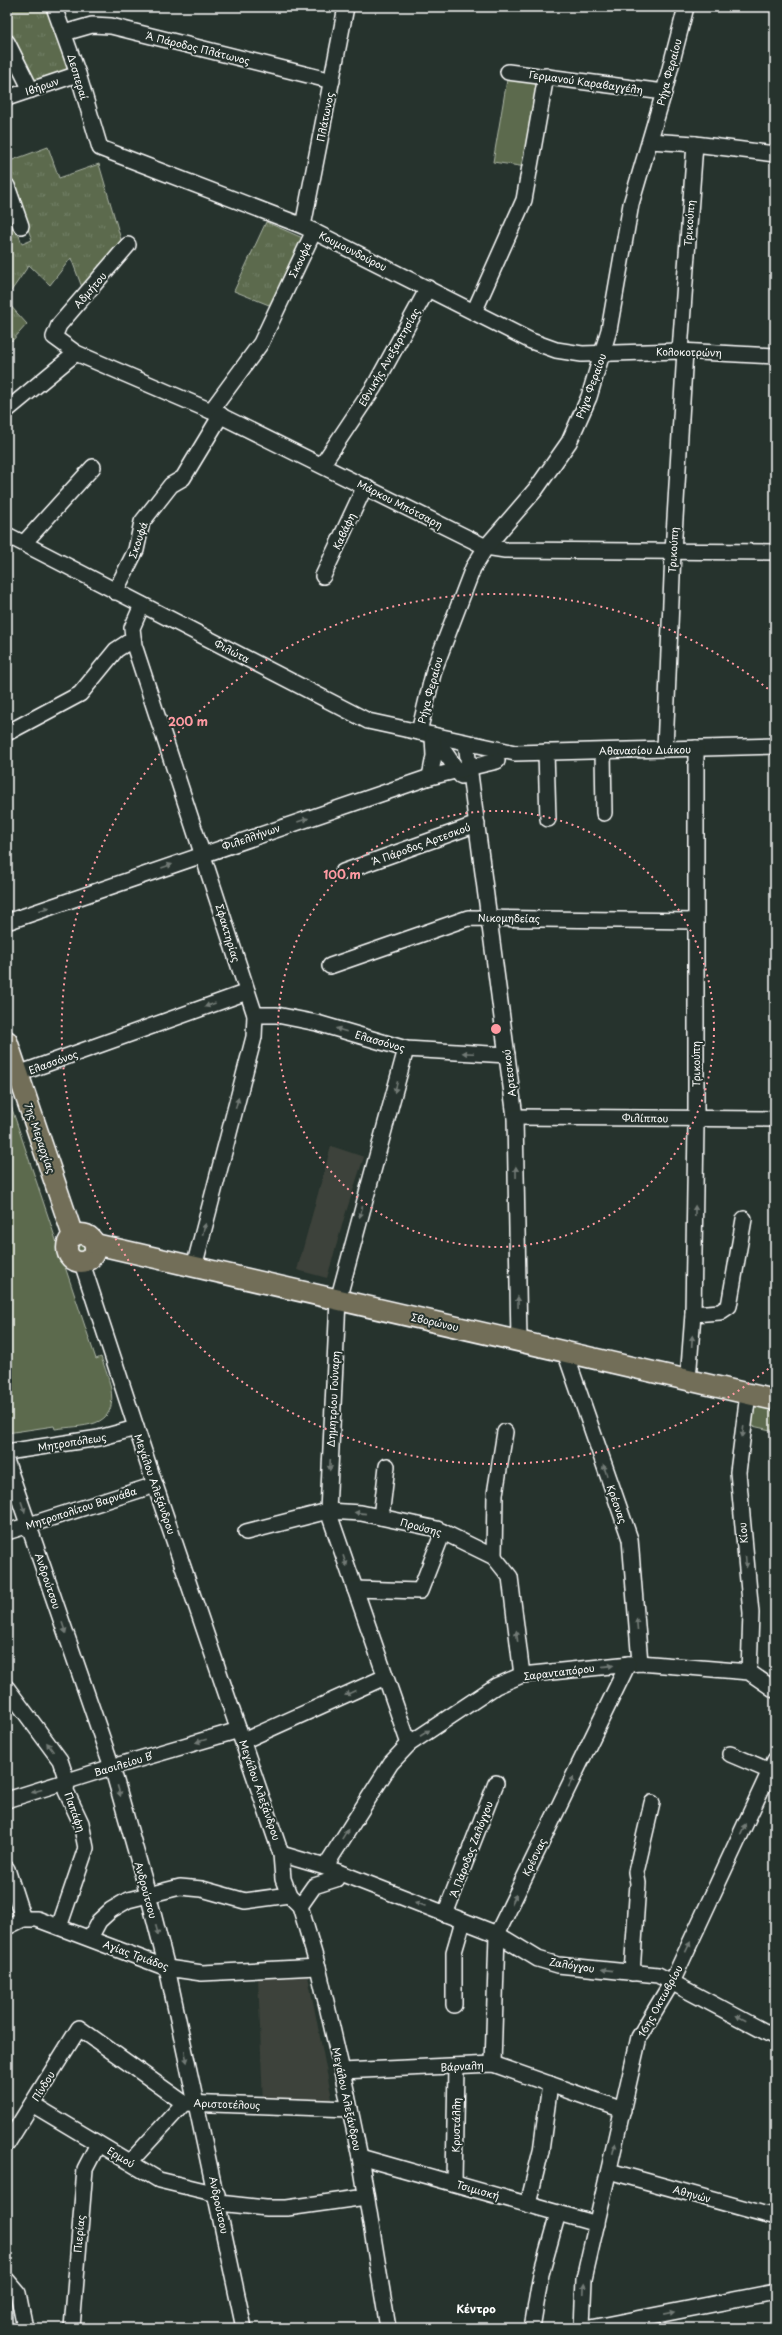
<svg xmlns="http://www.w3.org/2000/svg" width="782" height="2335" font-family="'Playpen Sans',sans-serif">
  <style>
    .built { fill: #3c423a }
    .grass { fill: url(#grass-tufts); stroke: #adb5a6 }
    .park { fill: #5b6b4e; stroke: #adb5a6 }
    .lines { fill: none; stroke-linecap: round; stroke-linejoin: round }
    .minor-casing { stroke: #fff; stroke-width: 18 }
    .major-casing { stroke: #fff; stroke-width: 23 }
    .minor { stroke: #26332d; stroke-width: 15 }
    .major { stroke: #726e59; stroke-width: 20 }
    .oneway { fill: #727a76 }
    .ring { fill: none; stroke: #ff9aa2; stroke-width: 2; stroke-dasharray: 2 4 }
    .labels { text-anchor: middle; stroke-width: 4; stroke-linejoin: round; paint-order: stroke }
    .street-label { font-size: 10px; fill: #fff; stroke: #26332d }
    .neighbourhood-label { font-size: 11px; font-weight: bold; fill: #fff; stroke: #26332d }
    .centre { fill: #ff9aa2; stroke: #26332d; stroke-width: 2 }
    .ring-label { font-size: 12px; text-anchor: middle; font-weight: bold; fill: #ff9aa2; stroke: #26332d; stroke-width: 4; stroke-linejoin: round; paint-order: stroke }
  </style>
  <defs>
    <pattern id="grass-tufts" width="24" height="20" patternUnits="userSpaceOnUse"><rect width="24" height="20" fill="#5b6b4e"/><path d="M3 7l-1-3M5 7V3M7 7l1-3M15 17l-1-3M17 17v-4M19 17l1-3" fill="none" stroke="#748169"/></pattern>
  </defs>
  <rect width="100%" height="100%" fill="#26332d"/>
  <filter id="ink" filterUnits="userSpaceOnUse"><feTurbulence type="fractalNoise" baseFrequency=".025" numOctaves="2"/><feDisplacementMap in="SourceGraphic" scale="8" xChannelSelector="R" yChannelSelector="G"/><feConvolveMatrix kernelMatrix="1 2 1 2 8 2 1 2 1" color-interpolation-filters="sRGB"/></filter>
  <g filter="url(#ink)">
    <g class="built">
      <polygon points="331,1146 364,1157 345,1215 327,1278 297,1270"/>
      <polygon points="308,1976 333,2104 263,2104 258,1977"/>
    </g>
    <g class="grass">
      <polygon points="7,7 46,7 70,72 34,86 20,49 14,49 7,43"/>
      <polygon points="48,147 59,178 99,164 122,243 83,290 71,258 50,285 29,265 7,297 7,202 22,244 32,240 7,171 7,162"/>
      <polygon points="266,222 305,239 274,307 234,291"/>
      <polygon points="7,302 27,324 12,341 7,336"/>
    </g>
    <g class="park">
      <polygon points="508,74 541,79 526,167 493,162"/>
      <path d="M7,1094l89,265 5,-2c7,20 23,56 -6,66 -12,4 -27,4 -40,6l-1,-3 -47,7z"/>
      <circle cx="81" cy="1249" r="8"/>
      <polygon points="752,1399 775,1404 775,1431 748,1425"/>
    </g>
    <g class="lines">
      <g class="minor-casing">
        <g id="minor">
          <polyline points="54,7 78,74 100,148 303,226 531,341 556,350 582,354 680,351 775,356"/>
          <polyline points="64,33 92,25 111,26 332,81"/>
          <polyline points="7,42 31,90"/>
          <polyline points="508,72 664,92"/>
          <polyline points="7,98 78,74"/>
          <polyline points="650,141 695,144 775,154"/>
          <polyline points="7,186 21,226"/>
          <polyline points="303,226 346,7"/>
          <polyline points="128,245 59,325 54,337 76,353 211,411 486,547 505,550 775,552"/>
          <polyline points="474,312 524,200 546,76"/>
          <polyline points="680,351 695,144"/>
          <polyline points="7,410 76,353"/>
          <polyline points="211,411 261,343 314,231"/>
          <polyline points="322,465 374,387 428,288"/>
          <polyline points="7,535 368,721 515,753 775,746"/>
          <polyline points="24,543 93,467"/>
          <polyline points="323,576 365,486"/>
          <polyline points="115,592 136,550 142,522 171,485 183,478 221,415"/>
          <polyline points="142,605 132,628 134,645 255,1015 254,1037 194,1267"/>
          <polyline points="419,732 434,670 473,568 486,547 536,489 569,442 589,397 609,330 631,204 664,92 686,7"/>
          <polyline points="7,733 80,694 116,650 133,639"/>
          <polyline points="433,735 461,776"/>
          <polyline points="466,743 515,1117 519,1341"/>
          <polyline points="665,749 673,552 685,351"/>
          <polyline points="603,751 604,813"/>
          <polyline points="546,752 548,819"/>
          <polyline points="430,777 434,756 433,736"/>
          <polyline points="343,872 477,824"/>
          <polyline points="7,922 430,777 497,761"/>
          <polyline points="330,966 468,918 696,921"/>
          <polyline points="255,1015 277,1015 317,1023 406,1049 507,1055"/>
          <polyline points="406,1049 338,1300 328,1511 409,1744"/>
          <polyline points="18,1074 247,992"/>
          <polyline points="515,1117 775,1119"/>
          <polyline points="82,1263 155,1485 281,1854 283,1879 289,1895 300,1906 318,1967 342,2071 360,2157 388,2328"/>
          <polyline points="693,1314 720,1312 729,1306 744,1219"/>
          <polyline points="565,1352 630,1539 640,1663"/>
          <polyline points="688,1380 693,1314 696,1126 696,748"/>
          <polyline points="748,1394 738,1472 751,1613 749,1672"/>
          <polyline points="7,1452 99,1438 136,1428"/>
          <polyline points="7,1463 112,1767 148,1894 167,1968 244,2328"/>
          <polyline points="381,1517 387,1466"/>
          <polyline points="7,1532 155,1485"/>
          <polyline points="246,1532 328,1511 361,1513 437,1529 494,1557 510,1577 522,1675"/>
          <polyline points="494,1557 495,1494 505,1432"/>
          <polyline points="355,1589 420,1591 443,1532"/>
          <polyline points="7,1688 60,1760 67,1781 66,1791 81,1823 86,1848 59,1927"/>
          <polyline points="243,1741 385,1677"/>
          <polyline points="730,1754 770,1771"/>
          <polyline points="7,1800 112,1767 239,1730"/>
          <polyline points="281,1854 325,1867 497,1934 538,1959 558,1965 658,1975 775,2037"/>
          <polyline points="325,1867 391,1763 409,1744 496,1686 522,1675 640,1663 749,1672 775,1690"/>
          <polyline points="7,1869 23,1919"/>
          <polyline points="300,1906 314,1886 336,1879 338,1872"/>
          <polyline points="445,1914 496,1783"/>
          <polyline points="7,1927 23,1919 37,1919 167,1968 202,1973 318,1967"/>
          <polyline points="90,1938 99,1921 111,1910 128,1900 180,1887 202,1889 245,1901 289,1895"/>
          <polyline points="632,1973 638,1883 636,1872 652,1803"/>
          <polyline points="454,2005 454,1952 463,1921"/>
          <polyline points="493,2064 497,1934 628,1664"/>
          <polyline points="342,2071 493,2064 623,2110"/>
          <polyline points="32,2104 159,2180 217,2194"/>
          <polyline points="7,2144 79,2028 184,2103 350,2109"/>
          <polyline points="360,2157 597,2224"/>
          <polyline points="130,2162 184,2103"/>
          <polyline points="609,2171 775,2217"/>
          <polyline points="454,2183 456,2066"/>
          <polyline points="219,2203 266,2208 287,2208 366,2197"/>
          <polyline points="528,2204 541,2151 550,2084"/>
          <polyline points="7,2280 18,2293 25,2328"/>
          <polyline points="72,2328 85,2169 98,2144"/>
          <polyline points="532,2328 541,2274 558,2213"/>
          <polyline points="582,2328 584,2279 639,2037 672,1982 775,1760"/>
          <polyline points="591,2328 775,2292"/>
        </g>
      </g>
      <g class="major-casing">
        <g id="major">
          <polyline points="7,1041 73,1236"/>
          <circle cx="81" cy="1248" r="14"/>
          <polyline points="95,1244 775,1400"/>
        </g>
      </g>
      <use href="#minor" class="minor"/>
      <use href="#major" class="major"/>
    </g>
    <defs><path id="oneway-solid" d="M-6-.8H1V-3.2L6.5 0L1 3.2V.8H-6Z"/></defs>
    <g class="oneway">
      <use href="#oneway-solid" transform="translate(303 820) rotate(-19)"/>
      <use href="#oneway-solid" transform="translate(167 866) rotate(-19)"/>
      <use href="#oneway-solid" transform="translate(44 909) rotate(-19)"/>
      <use href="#oneway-solid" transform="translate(210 1005) rotate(160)"/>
      <use href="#oneway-solid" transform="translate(341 1030) rotate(-163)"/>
      <use href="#oneway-solid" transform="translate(468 1053) rotate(-177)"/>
      <use href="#oneway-solid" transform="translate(396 1087) rotate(106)"/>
      <use href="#oneway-solid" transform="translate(237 1103) rotate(-75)"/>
      <use href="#oneway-solid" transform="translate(516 1172) rotate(-91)"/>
      <use href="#oneway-solid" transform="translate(695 1211) rotate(-89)"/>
      <use href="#oneway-solid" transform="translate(361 1212) rotate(105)"/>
      <use href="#oneway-solid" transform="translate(204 1229) rotate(-75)"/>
      <use href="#oneway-solid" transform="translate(518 1302) rotate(-91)"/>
      <use href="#oneway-solid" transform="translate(692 1341) rotate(-87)"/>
      <use href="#oneway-solid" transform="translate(743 1432) rotate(97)"/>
      <use href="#oneway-solid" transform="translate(330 1465) rotate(93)"/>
      <use href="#oneway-solid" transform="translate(605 1470) rotate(-109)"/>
      <use href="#oneway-solid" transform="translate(23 1507) rotate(71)"/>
      <use href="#oneway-solid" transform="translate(360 1513) rotate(-174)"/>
      <use href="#oneway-solid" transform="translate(345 1561) rotate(71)"/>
      <use href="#oneway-solid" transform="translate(746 1562) rotate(85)"/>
      <use href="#oneway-solid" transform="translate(637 1624) rotate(-95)"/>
      <use href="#oneway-solid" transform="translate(64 1628) rotate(71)"/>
      <use href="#oneway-solid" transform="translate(517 1636) rotate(-97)"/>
      <use href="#oneway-solid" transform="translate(608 1666) rotate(-6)"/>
      <use href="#oneway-solid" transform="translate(350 1693) rotate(156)"/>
      <use href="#oneway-solid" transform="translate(425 1733) rotate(-33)"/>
      <use href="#oneway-solid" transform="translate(201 1741) rotate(164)"/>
      <use href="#oneway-solid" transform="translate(50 1747) rotate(-126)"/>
      <use href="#oneway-solid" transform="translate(571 1782) rotate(-64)"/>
      <use href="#oneway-solid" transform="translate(37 1791) rotate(162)"/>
      <use href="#oneway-solid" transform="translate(119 1791) rotate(74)"/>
      <use href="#oneway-solid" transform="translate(743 1829) rotate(-65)"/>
      <use href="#oneway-solid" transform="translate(345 1834) rotate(-58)"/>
      <use href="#oneway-solid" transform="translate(514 1899) rotate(-64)"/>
      <use href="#oneway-solid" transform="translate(420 1904) rotate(-159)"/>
      <use href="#oneway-solid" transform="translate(157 1930) rotate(75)"/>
      <use href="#oneway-solid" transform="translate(688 1947) rotate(-65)"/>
      <use href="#oneway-solid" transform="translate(607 1970) rotate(-174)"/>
      <use href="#oneway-solid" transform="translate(741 2018) rotate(-152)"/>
      <use href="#oneway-solid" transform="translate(186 2057) rotate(78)"/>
      <use href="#oneway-solid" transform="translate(614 2148) rotate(-77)"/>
      <use href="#oneway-solid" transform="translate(584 2289) rotate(-88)"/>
      <use href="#oneway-solid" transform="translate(670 2313) rotate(-11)"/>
    </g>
  </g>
  <g class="ring">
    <circle cx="496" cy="1029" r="218"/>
    <path d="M773 1365A435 435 0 1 1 773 693"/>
  </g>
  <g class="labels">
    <g class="street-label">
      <text transform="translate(198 48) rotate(14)" y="4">Α΄ Πάροδος Πλάτωνος</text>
      <text transform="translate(669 72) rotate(-75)" y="4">Ρήγα Φεραίου</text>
      <text transform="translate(78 77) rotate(73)" y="4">Δεσπεραί</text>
      <text transform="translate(586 82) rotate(8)" y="4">Γερμανού Καραβαγγέλη</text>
      <text transform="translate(42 86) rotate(-19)" y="4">Ιβήρων</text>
      <text transform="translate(325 117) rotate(-79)" y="4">Πλάτωνος</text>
      <text transform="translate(689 223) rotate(-86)" y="4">Τρικούπη</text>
      <text transform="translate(353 251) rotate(27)" y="4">Κουμουνδούρου</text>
      <text transform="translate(300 260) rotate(-64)" y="4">Σκουφά</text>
      <text transform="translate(90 290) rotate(-49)" y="4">Αδμήτου</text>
      <text transform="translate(689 352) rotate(1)" y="4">Κολοκοτρώνη</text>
      <text transform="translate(389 357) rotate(-60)" y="4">Εθνικής Ανεξαρτησίας</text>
      <text transform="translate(591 386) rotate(-70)" y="4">Ρήγα Φεραίου</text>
      <text transform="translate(400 504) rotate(27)" y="4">Μάρκου Μπότσαρη</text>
      <text transform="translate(344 531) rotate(-65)" y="4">Καβάφη</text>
      <text transform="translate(138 540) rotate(-71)" y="4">Σκουφά</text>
      <text transform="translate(673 550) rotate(-87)" y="4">Τρικούπη</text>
      <text transform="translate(232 651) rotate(27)" y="4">Φιλώτα</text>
      <text transform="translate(430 690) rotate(-75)" y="4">Ρήγα Φεραίου</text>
      <text transform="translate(645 750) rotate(-1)" y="4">Αθανασίου Διάκου</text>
      <text transform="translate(251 837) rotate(-19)" y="4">Φιλελλήνων</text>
      <text transform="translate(421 844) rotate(-20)" y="4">Α΄ Πάροδος Αρτεσκού</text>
      <text transform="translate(509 918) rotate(1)" y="4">Νικομηδείας</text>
      <text transform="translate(228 933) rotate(73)" y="4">Σφακτηρίας</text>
      <text transform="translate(380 1041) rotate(16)" y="4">Ελασσόνος</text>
      <text transform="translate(53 1062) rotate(-20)" y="4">Ελασσόνος</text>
      <text transform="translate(696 1064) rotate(-90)" y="4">Τρικούπη</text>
      <text transform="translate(509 1073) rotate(-97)" y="4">Αρτεσκού</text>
      <text transform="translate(645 1118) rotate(1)" y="4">Φιλίππου</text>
      <text transform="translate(40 1138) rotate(71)" y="4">7ης Μεραρχίας</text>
      <text transform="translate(435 1322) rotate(13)" y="4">Σβορώνου</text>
      <text transform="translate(333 1399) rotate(-87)" y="4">Δημητρίου Γούναρη</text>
      <text transform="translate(72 1442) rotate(-9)" y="4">Μητροπόλεως</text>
      <text transform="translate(155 1484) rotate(71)" y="4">Μεγάλου Αλεξάνδρου</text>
      <text transform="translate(617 1504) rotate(71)" y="4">Κρέσνας</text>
      <text transform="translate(81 1508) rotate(-18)" y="4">Μητροπολίτου Βαρνάβα</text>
      <text transform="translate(421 1527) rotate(15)" y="4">Προύσης</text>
      <text transform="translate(743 1533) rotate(-95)" y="4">Κίου</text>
      <text transform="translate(48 1581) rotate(71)" y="4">Ανδρούτσου</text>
      <text transform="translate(559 1672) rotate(-7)" y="4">Σαρανταπόρου</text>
      <text transform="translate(123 1764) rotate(-17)" y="4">Βασιλείου Β΄</text>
      <text transform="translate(260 1790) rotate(71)" y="4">Μεγάλου Αλεξάνδρου</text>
      <text transform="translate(75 1812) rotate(70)" y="4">Παπάφη</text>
      <text transform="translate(471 1849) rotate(-69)" y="4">Α΄ Πάροδος Ζαλόγγου</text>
      <text transform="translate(534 1857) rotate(-64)" y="4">Κρέσνας</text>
      <text transform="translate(146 1890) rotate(75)" y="4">Ανδρούτσου</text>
      <text transform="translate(136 1955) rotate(20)" y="4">Αγίας Τριάδος</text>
      <text transform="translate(572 1965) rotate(9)" y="4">Ζαλόγγου</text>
      <text transform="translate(660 2001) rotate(-61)" y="4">16ης Οκτωβρίου</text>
      <text transform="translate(462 2066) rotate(-3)" y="4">Βάρναλη</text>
      <text transform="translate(43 2086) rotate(-58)" y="4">Πίνδου</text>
      <text transform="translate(347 2099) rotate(78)" y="4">Μεγάλου Αλεξάνδρου</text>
      <text transform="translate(227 2104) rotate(2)" y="4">Αριστοτέλους</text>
      <text transform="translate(456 2125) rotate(-89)" y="4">Κρυστάλλη</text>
      <text transform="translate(121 2157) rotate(31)" y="4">Ερμού</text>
      <text transform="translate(478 2190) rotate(16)" y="4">Τσιμισκή</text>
      <text transform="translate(692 2194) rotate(15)" y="4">Αθηνών</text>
      <text transform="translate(219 2205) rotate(78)" y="4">Ανδρούτσου</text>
      <text transform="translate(79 2234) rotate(-85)" y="4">Πιερίας</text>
    </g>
    <g class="neighbourhood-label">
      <text x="476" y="2313">Κέντρο</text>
    </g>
  </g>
  <circle cx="496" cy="1029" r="6" class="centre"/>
  <g class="ring-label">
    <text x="188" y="726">200 m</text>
    <text x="342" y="879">100 m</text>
  </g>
  <rect width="782" height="2335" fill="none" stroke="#26332d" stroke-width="24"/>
  <rect x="12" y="12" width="758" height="2311" fill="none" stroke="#fff" stroke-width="1.5" filter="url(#ink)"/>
</svg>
